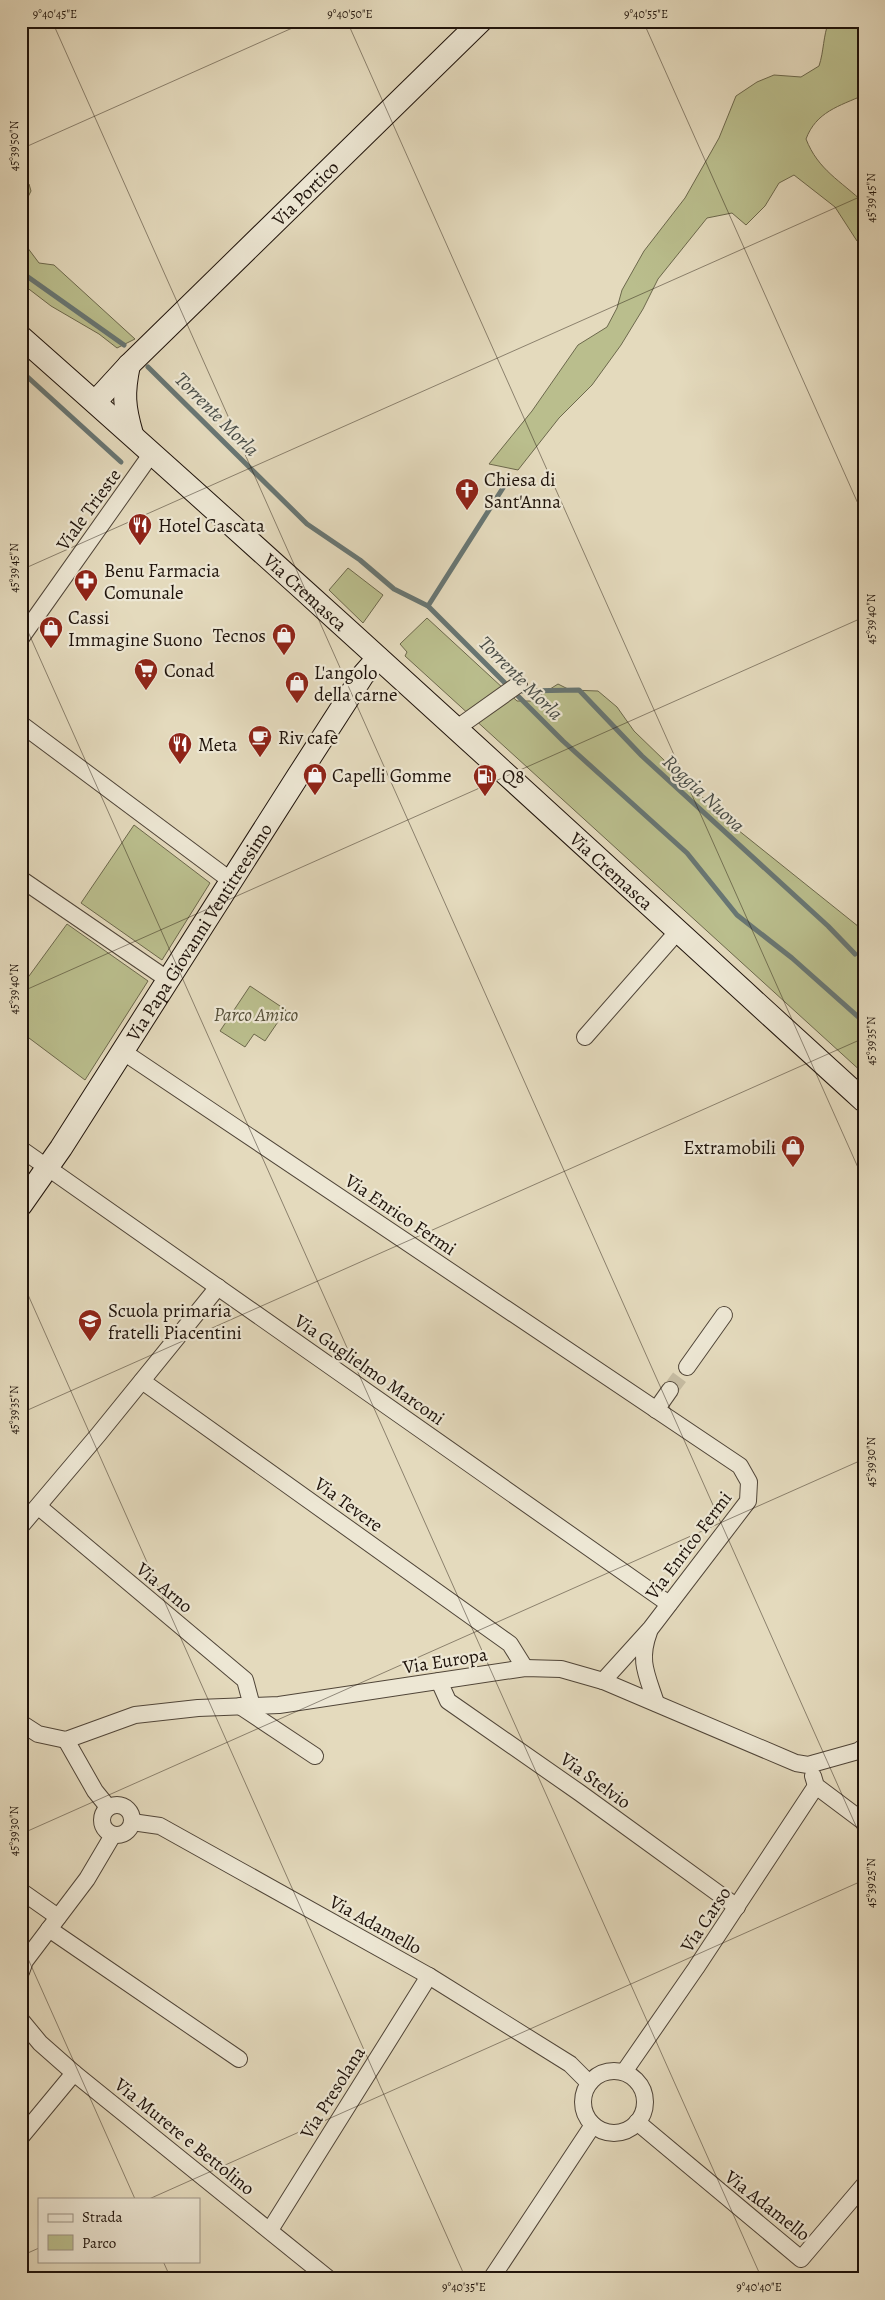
<svg xmlns="http://www.w3.org/2000/svg" width="885" height="2300" font-family="Alegreya,serif">
  <style>
    .green { fill: #babe8d; stroke: #6c684c }
    .lines { fill: none; stroke-linecap: round; stroke-linejoin: round }
    .stream { stroke: #687673; stroke-width: 5 }
    .street-tunnel { stroke: #c6bca2; stroke-width: 16; stroke-dasharray: 16 8; stroke-linecap: butt }
    .street-casing { stroke: #504538; stroke-width: 18 }
    .secondary-casing { stroke: #1f130b; stroke-width: 24 }
    .street { stroke: #ede7d4; stroke-width: 16 }
    .secondary { stroke: #ede7d4; stroke-width: 22 }
    .ticks { fill: none; stroke: #1f130b; stroke-width: 1; stroke-opacity: 0.45 }
    .labels { text-anchor: middle; stroke-width: 4.5; stroke-linejoin: round; paint-order: stroke }
    .street-label { font-size: 19px; fill: #1f130b; stroke: #ede7d4 }
    .poi-label { font-size: 19px; fill: #1f130b; stroke: #ede7d4; text-anchor: start }
    .park-label { font-size: 19px; font-style: italic; fill: #554f38; stroke: #ede7d4 }
    .water-label { font-size: 20px; font-style: italic; fill: #494d48; stroke: #ede7d4 }
    .neatline { fill: none; stroke: #1f130b; stroke-width: 2 }
    .ticks-label { font-size: 12px; text-anchor: middle; fill: #1f130b }
  </style>
  <rect width="100%" height="100%" fill="#e4dabd"/>
  <filter id="stains"><feTurbulence type="fractalNoise" baseFrequency=".004" numOctaves="4"/><feColorMatrix values="0 0 0 0 .2 0 0 0 0 .09 0 0 0 0 .02 0 0 0 .5 -.17"/></filter>
  <radialGradient id="worn" r=".72"><stop offset=".6" stop-color="#630" stop-opacity="0"/><stop offset="1" stop-color="#630" stop-opacity=".3"/></radialGradient>
  <g class="green">
    <path d="M829,21h35v74c-25,11 -48,17 -58,44 12,31 35,42 58,64v44l-7,-6 -22,-34 -41,-32 -15,8 -14,23 -19,19 -14,-12 -25,5 -49,61 -15,30 -22,36 -29,40 -33,33 -41,52 -29,-6 43,-53 46,-66 29,-18 10,-19 5,-18 22,-39 41,-53 34,-60 17,-42 21,-14 17,-7 27,2 18,-11c5,-15 4,-30 10,-45z"/>
    <polygon points="21,180 29,184 31,191 21,211"/>
    <polygon points="21,239 39,263 54,265 135,339 117,348 99,334 51,306 21,283"/>
    <polygon points="348,568 383,595 363,623 329,590"/>
    <polygon points="427,618 517,701 531,701 558,684 570,690 598,691 617,707 634,731 728,822 864,931 864,1074 405,656 407,652 400,644"/>
    <polygon points="134,825 210,883 162,960 81,903"/>
    <polygon points="67,924 148,981 85,1080 21,1032 21,987"/>
    <polygon points="250,986 286,1010 265,1041 254,1034 245,1047 220,1031"/>
  </g>
  <g class="lines">
    <g class="stream">
      <polyline points="21,272 124,345"/>
      <polyline points="148,367 307,524 360,560 394,589 428,606 563,741 687,853 737,915 792,958 864,1022"/>
      <polyline points="21,371 121,462"/>
      <polyline points="428,606 508,480"/>
      <polyline points="522,691 579,690 642,756 828,926 855,954"/>
    </g>
    <polyline class="street-tunnel" points="670,1390 687,1367"/>
    <g class="street-casing">
      <g id="street">
        <polyline points="21,638 152,453"/>
        <polyline points="21,724 230,880"/>
        <polyline points="457,728 519,684"/>
        <polyline points="21,879 167,979"/>
        <polyline points="585,1037 678,931"/>
        <polyline points="122,1051 740,1466 749,1482 748,1501 651,1628 603,1681"/>
        <polyline points="21,1149 669,1604"/>
        <polyline points="687,1367 724,1315"/>
        <polyline points="142,1381 510,1644 525,1668"/>
        <polyline points="656,1410 670,1390"/>
        <polyline points="39,1507 245,1680 252,1706"/>
        <polyline points="21,1526 98,1435 218,1287"/>
        <path d="M649,1632c-11,29 -2,43 7,71"/>
        <polyline points="439,1681 448,1701 580,1793 737,1907"/>
        <polyline points="240,1706 315,1756"/>
        <polyline points="21,1723 38,1734 66,1740 135,1715 198,1708 279,1705 525,1668 561,1669 603,1681 796,1763 808,1765 858,1751 864,1747"/>
        <polyline points="66,1740 95,1791 108,1807"/>
        <polyline points="813,1776 816,1786 864,1822"/>
        <circle cx="117" cy="1820" r="15"/>
        <polyline points="132,1822 160,1826 429,1976 570,2064 589,2083"/>
        <polyline points="21,1891 58,1917"/>
        <polyline points="49,1929 239,2059"/>
        <polyline points="21,1972 25,1961 87,1879 113,1835"/>
        <polyline points="21,2020 40,2043 74,2073 329,2279"/>
        <circle cx="614" cy="2102" r="31"/>
        <polyline points="624,2072 696,1968 816,1786"/>
        <polyline points="637,2122 801,2259 864,2185"/>
        <polyline points="21,2137 74,2073"/>
        <polyline points="270,2230 429,1976"/>
        <polyline points="491,2279 593,2125"/>
      </g>
    </g>
    <g class="secondary-casing">
      <g id="secondary">
        <path id="s1" d="M21,337c284,251 563,509 843,764"/>
        <path d="M129,365c-6,28 -5,42 3,69"/>
        <path id="s2" d="M96,401l33,-36 352,-344"/>
        <path id="s3" d="M21,1205l40,-57 237,-372 65,-101 15,-17"/>
      </g>
    </g>
    <use href="#street" class="street"/>
    <use href="#secondary" class="secondary"/>
  </g>
  <path class="ticks" d="M52,21l812,1823M347,21l517,1160M643,21l221,496M21,149l287,-128M21,570l843,-375M21,616l741,1663M21,992l843,-375M21,1279l445,1000M21,1413l843,-375M21,1834l843,-375M21,1943l114,256M149,2199l715,-319M21,2256l18,-8M163,2261l8,18"/>
  <defs>
    <g id="church-pin" transform="scale(1.25)"><path d="M0 17L-7.5 6A9.5 9.5 0 1 1 7.5 6Z" fill="#8f2418" stroke="#ede7d4"/><path d="M-1.2-6h2.4v3.5h3.3v2.4h-3.3V6h-2.4V-.1h-3.3v-2.4h3.3Z" fill="#fff"/></g>
    <g id="restaurant-pin" transform="scale(1.25)"><path d="M0 17L-7.5 6A9.5 9.5 0 1 1 7.5 6Z" fill="#8f2418" stroke="#ede7d4"/><path d="M-5-6h1v4h1v-4h1v4h1v-4h1v5L-1.5 .5V6h-2V.5L-5-1ZM5-6V6H3V1.5H1.5Q1.5-4 5-6Z" fill="#fff"/></g>
    <g id="pharmacy-pin" transform="scale(1.25)"><path d="M0 17L-7.5 6A9.5 9.5 0 1 1 7.5 6Z" fill="#8f2418" stroke="#ede7d4"/><path d="M-2-6h4v4h4v4h-4v4h-4v-4h-4v-4h4Z" fill="#fff"/></g>
    <g id="shop-pin" transform="scale(1.25)"><path d="M0 17L-7.5 6A9.5 9.5 0 1 1 7.5 6Z" fill="#8f2418" stroke="#ede7d4"/><path d="M-5-2.5h2.3a2.7 3.5 0 0 1 5.4 0H5L5.5 6h-11ZM-1.5-2.5h3a1.5 2.3 0 0 0-3 0Z" fill="#fff"/></g>
    <g id="supermarket-pin" transform="scale(1.25)"><path d="M0 17L-7.5 6A9.5 9.5 0 1 1 7.5 6Z" fill="#8f2418" stroke="#ede7d4"/><path d="M-6-5.5h2.5l.6 2H6L4.5 2H-2.5L-4.4-4H-6ZM-1.5 3.2a1.3 1.3 0 1 0 .1 0ZM3 3.2a1.3 1.3 0 1 0 .1 0Z" fill="#fff"/></g>
    <g id="cafe-pin" transform="scale(1.25)"><path d="M0 17L-7.5 6A9.5 9.5 0 1 1 7.5 6Z" fill="#8f2418" stroke="#ede7d4"/><path d="M-5.5-4.5H6V0H3Q3 3.5 0 3.5H-2.5Q-5.5 3.5-5.5 0ZM3-3.2v2h1.7v-2ZM-6 4.5H4V6H-6Z" fill="#fff"/></g>
    <g id="fuel-pin" transform="scale(1.25)"><path d="M0 17L-7.5 6A9.5 9.5 0 1 1 7.5 6Z" fill="#8f2418" stroke="#ede7d4"/><path d="M-5.5-6h7V0h2V4h1.3V-2.5L3-4.5l.8-.8L6-3V5H2.5V1h-1V6h-7ZM-4.2-4.7v3.2H.2V-4.7Z" fill="#fff"/></g>
    <g id="school-pin" transform="scale(1.25)"><path d="M0 17L-7.5 6A9.5 9.5 0 1 1 7.5 6Z" fill="#8f2418" stroke="#ede7d4"/><path d="M0-5L7-2L0 1L-7-2ZM-4 1L0 2.5L4 1V4Q0 6-4 4Z" fill="#fff"/></g>
  </defs>
  <g fill-rule="evenodd">
    <use href="#church-pin" x="467" y="490"/>
    <use href="#restaurant-pin" x="140" y="525"/>
    <use href="#pharmacy-pin" x="86" y="581"/>
    <use href="#shop-pin" x="51" y="628"/>
    <use href="#shop-pin" x="284" y="635"/>
    <use href="#supermarket-pin" x="146" y="670"/>
    <use href="#shop-pin" x="297" y="683"/>
    <use href="#cafe-pin" x="260" y="737"/>
    <use href="#restaurant-pin" x="180" y="744"/>
    <use href="#shop-pin" x="315" y="775"/>
    <use href="#fuel-pin" x="485" y="776"/>
    <use href="#shop-pin" x="793" y="1147"/>
    <use href="#school-pin" x="90" y="1321"/>
  </g>
  <g class="labels">
    <g class="street-label">
      <text dy="7" stroke="none"><textPath href="#s2" startOffset="295">Via Portico</textPath></text>
      <text transform="translate(88 509) rotate(-54)" y="7">Viale Trieste</text>
      <text dy="7" stroke="none"><textPath href="#s1" startOffset="382">Via Cremasca</textPath></text>
      <text dy="7" stroke="none"><textPath href="#s1" startOffset="796">Via Cremasca</textPath></text>
      <text dy="7" stroke="none"><textPath href="#s3" startOffset="326">Via Papa Giovanni Ventitreesimo</textPath></text>
      <text transform="translate(401 1214) rotate(34)" y="7">Via Enrico Fermi</text>
      <text transform="translate(370 1369) rotate(35)" y="7">Via Guglielmo Marconi</text>
      <text transform="translate(349 1504) rotate(36)" y="7">Via Tevere</text>
      <text transform="translate(688 1545) rotate(-53)" y="7">Via Enrico Fermi</text>
      <text transform="translate(165 1587) rotate(40)" y="7">Via Arno</text>
      <text transform="translate(445 1660) rotate(-9)" y="7">Via Europa</text>
      <text transform="translate(596 1780) rotate(36)" y="7">Via Stelvio</text>
      <text transform="translate(705 1919) rotate(-56)" y="7">Via Carso</text>
      <text transform="translate(376 1924) rotate(29)" y="7">Via Adamello</text>
      <text transform="translate(332 2092) rotate(-58)" y="7">Via Presolana</text>
      <text transform="translate(185 2136) rotate(39)" y="7">Via Murere e Bettolino</text>
      <text transform="translate(768 2205) rotate(38)" y="7">Via Adamello</text>
    </g>
    <g class="poi-label">
      <text x="484" y="486">Chiesa di<tspan x="484" dy="22">Sant'Anna</tspan></text>
      <text x="158" y="532">Hotel Cascata</text>
      <text x="104" y="577">Benu Farmacia<tspan x="104" dy="22">Comunale</tspan></text>
      <text x="68" y="624">Cassi<tspan x="68" dy="22">Immagine Suono</tspan></text>
      <text x="266" y="642" text-anchor="end">Tecnos</text>
      <text x="164" y="677">Conad</text>
      <text x="314" y="679">L'angolo<tspan x="314" dy="22">della carne</tspan></text>
      <text x="278" y="744">Riv cafè</text>
      <text x="198" y="751">Meta</text>
      <text x="332" y="782">Capelli Gomme</text>
      <text x="502" y="783">Q8</text>
      <text x="776" y="1154" text-anchor="end">Extramobili</text>
      <text x="108" y="1317">Scuola primaria<tspan x="108" dy="22">fratelli Piacentini</tspan></text>
    </g>
    <g class="park-label">
      <text x="256" y="1021">Parco Amico</text>
    </g>
    <g class="water-label">
      <text transform="translate(217 414) rotate(45)" y="7">Torrente Morla</text>
      <text transform="translate(521 678) rotate(45)" y="7">Torrente Morla</text>
      <text transform="translate(704 793) rotate(43)" y="7">Roggia Nuova</text>
    </g>
  </g>
  <rect width="885" height="2300" fill="none" stroke="#e4dabd" stroke-width="55"/>
  <rect x="38" y="2198" width="162" height="65" fill="#ede7d4" stroke="#9b9284"/>
  <rect x="48" y="2214" width="25" height="8" fill="#ede7d4" stroke="#9b9284"/>
  <text x="82" y="2222" font-size="15" fill="#1f130b">Strada</text>
  <rect x="48" y="2235" width="25" height="15" fill="#babe8d" stroke="#9b9284"/>
  <text x="82" y="2248" font-size="15" fill="#1f130b">Parco</text>
  <rect x="28" y="28" width="830" height="2244" class="neatline"/>
  <g class="ticks-label">
    <text x="55" y="18">9°40'45"E</text>
    <text x="350" y="18">9°40'50"E</text>
    <text x="646" y="18">9°40'55"E</text>
    <text transform="translate(14 146) rotate(-90)" y="4">45°39'50"N</text>
    <text transform="translate(871 198) rotate(-90)" y="4">45°39'45"N</text>
    <text transform="translate(14 568) rotate(-90)" y="4">45°39'45"N</text>
    <text transform="translate(871 619) rotate(-90)" y="4">45°39'40"N</text>
    <text transform="translate(14 989) rotate(-90)" y="4">45°39'40"N</text>
    <text transform="translate(871 1041) rotate(-90)" y="4">45°39'35"N</text>
    <text transform="translate(14 1410) rotate(-90)" y="4">45°39'35"N</text>
    <text transform="translate(871 1462) rotate(-90)" y="4">45°39'30"N</text>
    <text transform="translate(14 1831) rotate(-90)" y="4">45°39'30"N</text>
    <text transform="translate(871 1883) rotate(-90)" y="4">45°39'25"N</text>
    <text x="464" y="2291">9°40'35"E</text>
    <text x="759" y="2291">9°40'40"E</text>
  </g>
  <rect width="100%" height="100%" filter="url(#stains)"/>
  <rect width="100%" height="100%" fill="url(#worn)"/>
</svg>
